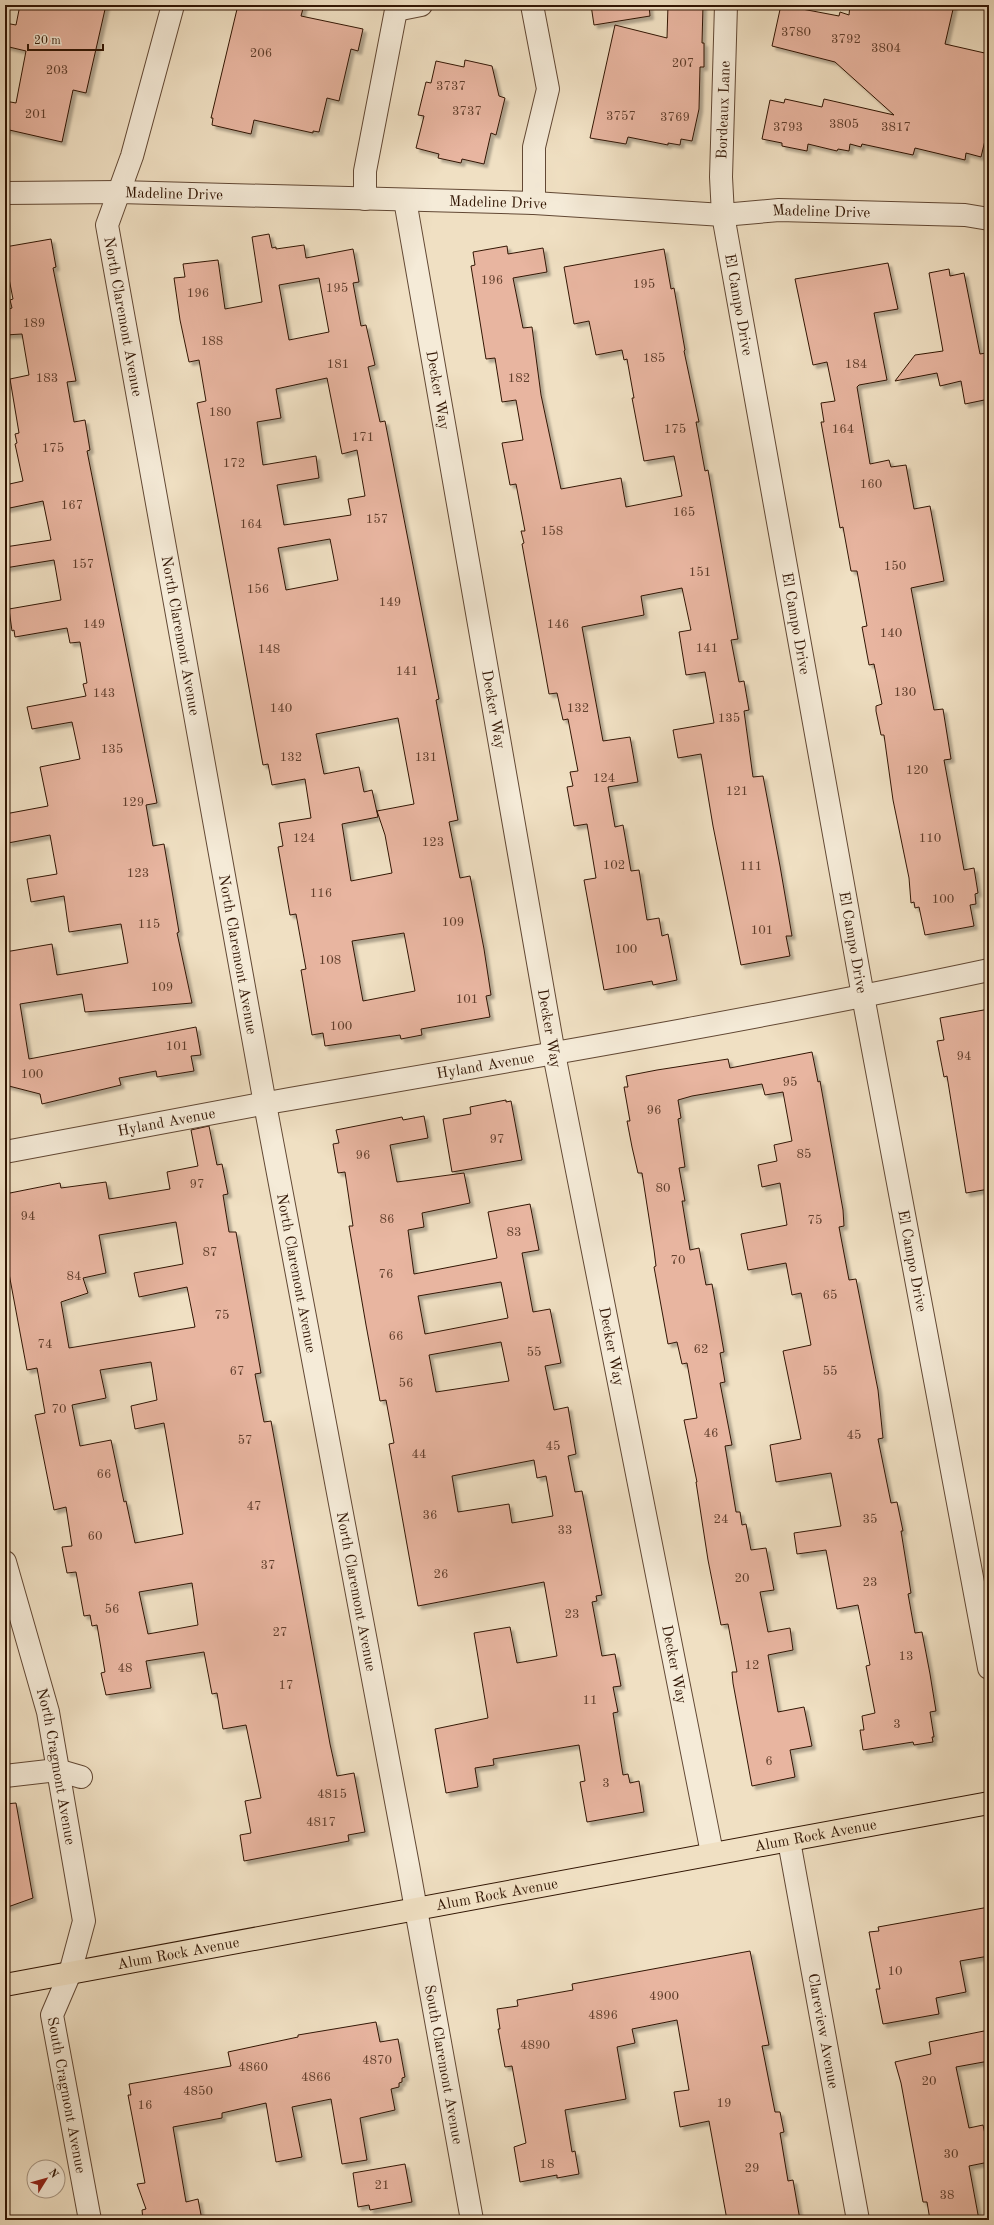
<svg xmlns="http://www.w3.org/2000/svg" width="994" height="2225" font-family="'Old Standard TT',serif">
  <style>
    .building { fill: #e8b5a0; stroke: #321604; fill-rule: evenodd; filter: url(#shadow) }
    .lines { fill: none; stroke-linecap: round; stroke-linejoin: round }
    .minor-casing { stroke: #624834; stroke-width: 24 }
    .major-casing { stroke: #321604; stroke-width: 24 }
    .minor { stroke: #f5ebd8; stroke-width: 22 }
    .major { stroke: #f0e0c3; stroke-width: 22 }
    .labels { text-anchor: middle; stroke-width: 3.5; stroke-linejoin: round; paint-order: stroke }
    .number-label { font-size: 13px; fill: #603e2b }
    .street-label { font-size: 15px; fill: #321604; stroke: #f5ebd8 }
  </style>
  <defs>
    <filter id="shadow"><feDropShadow dx="3.5" dy="3.5" stdDeviation="1" flood-color="#0004"/></filter>
  </defs>
  <rect width="100%" height="100%" fill="#f0e0c3"/>
  <filter id="stains"><feTurbulence type="fractalNoise" baseFrequency=".005" numOctaves="4"/><feColorMatrix values="0 0 0 0 .2 0 0 0 0 .09 0 0 0 0 .02 0 0 0 .5 -.17"/></filter>
  <radialGradient id="worn" r=".72"><stop offset=".6" stop-color="#630" stop-opacity="0"/><stop offset="1" stop-color="#630" stop-opacity=".3"/></radialGradient>
  <g class="building">
    <polygon points="20,5 106,5 86,93 73,90 62,142 5,129 5,101 16,103 26,51 5,46 5,23 16,25"/>
    <polygon points="238,5 304,5 301,16 363,29 358,51 351,49 339,101 327,98 319,132 313,131 313,133 254,120 251,134 212,125 213,118 211,118"/>
    <polygon points="591,5 649,5 650,16 594,25"/>
    <polygon points="668,5 703,5 702,43 704,43 704,67 700,67 699,109 692,141 681,139 680,145 668,143 668,145 628,137 626,144 590,138 615,25 667,38"/>
    <polygon points="781,5 839,16 840,12 849,15 850,5 954,5 945,44 989,54 989,124 981,157 966,153 965,160 915,148 913,155 862,144 861,147 850,144 849,151 838,149 837,151 808,144 807,151 782,146 782,143 762,139 770,100 784,103 785,99 822,107 824,99 894,115 835,62 772,46"/>
    <polygon points="465,60 492,66 499,96 505,98 496,135 491,133 484,164 462,159 461,163 438,158 439,154 416,148 424,116 418,115 426,82 431,83 436,61 464,67"/>
    <path d="M269,234l3,14 4,-1v2l28,-4 2,13 47,-9 6,33 -6,1 8,43 5,-1 9,40 -7,2 12,55 5,-1 54,278 -3,1 22,120 -9,2 11,56 10,-2 14,73 7,46 -5,1 4,21 -69,12 1,6 -21,4 -1,-4 -75,11 -2,-13 -11,2 -11,-65 5,-1 -10,-55 -6,1 -12,-68 5,-1 -4,-23 32,-5 -6,-39 -33,6 -4,-21 -5,1 -66,-362 9,-2 -7,-41 -10,2 -9,-42 -6,-42 11,-1 -2,-13 35,-4 7,49 37,-7 -10,-65zM319,278l10,54 -40,8 -10,-55zM327,378l15,76 15,-4 8,46 -17,3 3,16 -67,10 -7,-40 42,-7 -3,-22 -53,9 -6,-43 24,-4 -5,-29zM330,539l8,41 -52,10 -8,-42zM398,718l16,86 -37,7 8,24 7,38 -41,8 -9,-57 36,-7 -6,-27 -8,2 -5,-25 -35,7 -8,-40zM404,933l11,58 -52,10 -11,-60z"/>
    <polygon points="51,239 56,267 53,268 76,381 67,382 74,422 85,420 90,450 87,451 157,803 146,805 153,846 164,844 179,932 177,933 192,1003 85,1012 82,994 20,1004 29,1059 196,1027 201,1055 191,1056 194,1071 157,1077 156,1071 119,1078 121,1085 42,1104 40,1094 5,1085 5,952 52,944 57,975 128,963 121,924 69,932 64,896 31,902 27,879 57,874 50,835 8,843 5,825 5,814 48,806 40,767 80,759 72,722 32,729 27,707 86,696 83,684 87,683 80,642 70,643 67,628 15,637 14,630 12,631 9,609 61,600 54,560 5,568 5,547 51,540 43,501 5,509 5,485 23,481 15,444 17,443 15,434 19,433 10,379 29,375 22,334 5,335 5,310 12,308 10,300 13,299 5,258 5,247"/>
    <polygon points="507,246 508,254 543,248 547,272 513,278 523,328 532,327 541,395 561,489 621,478 626,507 682,496 674,456 644,461 632,398 634,398 627,359 624,360 622,350 596,355 589,321 574,324 564,267 664,249 671,289 674,288 685,350 684,351 699,422 696,422 705,471 708,470 738,639 731,640 739,682 744,681 749,710 744,711 753,777 763,776 780,866 792,936 786,936 790,956 741,965 713,826 701,754 678,758 673,730 714,723 705,672 686,675 679,632 691,630 682,588 641,596 644,615 582,627 603,741 630,737 638,782 608,787 615,827 623,825 631,871 639,870 647,920 659,918 662,936 668,934 677,980 653,985 652,981 604,990 584,880 596,878 587,824 574,826 567,787 573,786 570,772 578,771 568,719 563,720 557,693 549,694 522,544 524,543 521,531 525,531 516,484 510,485 502,443 523,440 516,400 502,402 495,358 486,359 471,266 475,265 473,252"/>
    <polygon points="888,263 898,309 874,313 887,380 859,385 857,387 870,464 889,460 891,467 906,465 914,509 930,506 944,581 911,588 934,710 943,709 951,759 944,760 964,870 974,868 978,893 975,894 976,904 970,905 974,926 925,935 919,907 915,908 914,902 911,903 909,878 893,800 884,735 881,735 876,711 876,706 882,704 874,664 869,665 862,627 867,626 857,571 851,571 843,527 840,528 821,422 824,422 821,403 835,401 827,362 813,365 795,279"/>
    <polygon points="949,269 950,276 964,273 980,354 986,353 989,366 989,399 965,404 961,381 940,386 937,373 895,381 915,355 943,351 929,273"/>
    <polygon points="989,1009 989,1189 966,1193 947,1076 944,1077 937,1041 944,1040 940,1018"/>
    <polygon points="812,1052 818,1082 820,1081 843,1210 844,1226 839,1227 849,1280 856,1279 878,1390 883,1438 878,1439 891,1503 897,1502 903,1531 901,1531 911,1593 908,1594 915,1633 922,1632 930,1674 936,1711 930,1712 934,1737 932,1737 933,1742 914,1745 913,1742 863,1750 860,1730 864,1730 862,1716 875,1713 866,1666 870,1665 858,1605 837,1609 826,1550 797,1554 794,1533 841,1526 831,1473 776,1482 770,1445 801,1439 783,1351 811,1345 801,1293 792,1295 786,1263 748,1270 741,1234 787,1225 780,1183 762,1187 758,1165 777,1161 774,1145 792,1141 783,1092 765,1095 762,1084 692,1096 678,1100 681,1118 678,1119 685,1167 679,1168 685,1201 682,1201 690,1250 699,1248 706,1285 712,1284 724,1352 720,1353 725,1382 720,1383 732,1445 725,1446 736,1512 740,1512 742,1525 746,1524 751,1550 766,1548 774,1590 760,1592 768,1632 790,1628 793,1650 768,1655 778,1712 804,1707 812,1746 790,1750 795,1777 752,1786 733,1683 732,1672 737,1672 728,1624 721,1625 708,1560 696,1482 697,1482 684,1420 697,1418 687,1363 682,1364 677,1342 668,1344 654,1267 656,1266 654,1250 642,1173 638,1173 632,1147 627,1121 630,1121 624,1087 628,1087 626,1076 657,1070 728,1059 730,1068"/>
    <polygon points="506,1100 506,1102 511,1101 522,1160 452,1172 443,1119 471,1114 470,1107"/>
    <path d="M424,1116l4,22 -38,7 7,37 67,-9 6,30 -48,10 2,14 -16,3 6,44 83,-16 -9,-46 42,-8 9,46 -17,3 11,59 17,-3 11,54 -16,3 9,44 14,-3 8,47 -8,2 7,36 7,-1 20,104 -6,1 1,5 -5,1 10,54 13,-2 6,32 -8,1 5,25 -5,1 10,62 5,-1 2,9 9,-2 5,31 -57,10 -7,-40 5,-1 -6,-36 -86,14 1,6 -19,3 3,19 -32,6 -11,-64 53,-11 -14,-85 36,-6 7,36 40,-7 -13,-74 -126,24 -29,-162 5,-1 -8,-43 -6,1 -14,-76 -17,-99h4l-8,-54 -7,1 -5,-29 6,-1 -3,-13 66,-13 1,3zM501,1282l7,36 -83,16 -7,-38zM501,1342l8,39 -73,11 -7,-37zM534,1460l3,18 9,-2 7,40 -41,7 -3,-19 -51,8 -6,-36z"/>
    <path d="M209,1126l8,39 5,-1 6,30 -5,1 6,37h7l25,141 -6,1 9,48 7,-1 59,323 7,32 17,-3 11,59 -17,3 1,6 -105,20 -4,-26 11,-2 -6,-32 16,-3 -15,-73 -23,4 -6,-36 -5,1 -8,-42 -58,9 5,27 -45,7 -5,-22 4,-1 -8,-47 -5,1 -2,-11 -6,1 -8,-44 -9,1 -5,-26 10,-1 -6,-39 -12,3 -19,-95 10,-2 -8,-45 -10,2 -22,-118v-58l55,-11 1,5 45,-6 3,17 61,-10 -3,-17 31,-6 -7,-36zM176,1222l7,42 -49,9 5,24 48,-10 8,40 -126,21 -8,-46 27,-9 -5,-15 23,-5 -7,-38zM151,1362l6,38 -26,6 4,23 29,-6 19,111 -48,9 -9,-42 -2,1 -13,-62 -31,6 -8,-41 34,-7 -6,-28zM192,1583l6,42 -50,9 -9,-42z"/>
    <polygon points="16,1803 33,1898 5,1908 5,1804"/>
    <polygon points="989,1907 989,1956 960,1961 966,1992 936,1998 939,2014 883,2024 876,1989 880,1989 869,1932 879,1931 878,1927"/>
    <polygon points="750,1951 769,2045 762,2046 775,2112 780,2112 784,2132 780,2133 788,2181 793,2180 800,2220 727,2220 709,2121 680,2127 674,2092 689,2090 677,2020 632,2029 635,2043 617,2047 626,2099 565,2110 572,2152 575,2151 579,2174 557,2178 557,2175 520,2182 514,2147 526,2143 512,2066 505,2067 498,2029 500,2029 497,2009 518,2006 517,2000 573,1990 572,1984"/>
    <polygon points="376,2022 380,2042 398,2039 405,2077 402,2078 402,2082 399,2083 399,2087 391,2089 395,2110 360,2118 367,2160 342,2164 331,2099 292,2107 302,2157 276,2162 266,2103 222,2113 222,2118 173,2127 186,2202 198,2199 202,2220 143,2220 142,2210 146,2209 137,2184 145,2183 128,2095 131,2095 129,2084 231,2066 228,2052 298,2037 298,2035"/>
    <polygon points="989,2030 989,2061 956,2067 969,2128 983,2125 987,2143 989,2143 989,2162 969,2166 979,2220 930,2220 927,2202 923,2202 901,2083 895,2062 931,2054 929,2042"/>
    <polygon points="405,2164 412,2202 370,2210 369,2205 358,2207 353,2173"/>
  </g>
  <g class="lines">
    <g class="minor-casing">
      <g id="minor">
        <path id="s1" d="M173,5l-41,151 -25,69 158,879 143,761 64,355"/>
        <polyline points="532,5 548,89 534,147 534,203"/>
        <path id="s2" d="M726,5l-5,172 2,38 140,781 126,672"/>
        <polyline points="396,10 421,5"/>
        <path id="s3" d="M5,193l114,-1 415,11 189,12 56,-5 186,5 24,4"/>
        <polyline points="365,199 365,171 397,5"/>
        <path id="s4" d="M405,200l149,854 158,799"/>
        <path id="s5" d="M5,1152c87,-16 175,-33 262,-49 241,-42 483,-82 722,-133"/>
        <path id="s6" d="M5,1562l43,150 36,209 -14,52 -18,42 38,205"/>
        <polyline points="5,1776 57,1770 81,1777"/>
        <path id="s7" d="M789,1841l69,379"/>
      </g>
    </g>
    <g class="major-casing">
      <g id="major">
        <path id="s8" d="M5,1985l984,-182"/>
      </g>
    </g>
    <use href="#minor" class="minor"/>
    <use href="#major" class="major"/>
  </g>
  <g class="labels">
    <g class="number-label">
      <text x="796" y="36">3780</text>
      <text x="846" y="43">3792</text>
      <text x="886" y="52">3804</text>
      <text x="261" y="57">206</text>
      <text x="683" y="67">207</text>
      <text x="57" y="74">203</text>
      <text x="451" y="90">3737</text>
      <text x="467" y="115">3737</text>
      <text x="36" y="118">201</text>
      <text x="621" y="120">3757</text>
      <text x="675" y="121">3769</text>
      <text x="844" y="128">3805</text>
      <text x="788" y="131">3793</text>
      <text x="896" y="131">3817</text>
      <text x="492" y="284">196</text>
      <text x="644" y="288">195</text>
      <text x="337" y="292">195</text>
      <text x="198" y="297">196</text>
      <text x="34" y="327">189</text>
      <text x="212" y="345">188</text>
      <text x="654" y="362">185</text>
      <text x="338" y="368">181</text>
      <text x="856" y="368">184</text>
      <text x="47" y="382">183</text>
      <text x="519" y="382">182</text>
      <text x="220" y="416">180</text>
      <text x="675" y="433">175</text>
      <text x="843" y="433">164</text>
      <text x="363" y="441">171</text>
      <text x="53" y="452">175</text>
      <text x="234" y="467">172</text>
      <text x="871" y="488">160</text>
      <text x="72" y="509">167</text>
      <text x="684" y="516">165</text>
      <text x="377" y="523">157</text>
      <text x="251" y="528">164</text>
      <text x="552" y="535">158</text>
      <text x="83" y="568">157</text>
      <text x="895" y="570">150</text>
      <text x="700" y="576">151</text>
      <text x="258" y="593">156</text>
      <text x="390" y="606">149</text>
      <text x="94" y="628">149</text>
      <text x="558" y="628">146</text>
      <text x="891" y="637">140</text>
      <text x="707" y="652">141</text>
      <text x="269" y="653">148</text>
      <text x="407" y="675">141</text>
      <text x="905" y="696">130</text>
      <text x="104" y="697">143</text>
      <text x="281" y="712">140</text>
      <text x="578" y="712">132</text>
      <text x="729" y="722">135</text>
      <text x="112" y="753">135</text>
      <text x="291" y="761">132</text>
      <text x="426" y="761">131</text>
      <text x="917" y="774">120</text>
      <text x="604" y="782">124</text>
      <text x="737" y="795">121</text>
      <text x="133" y="806">129</text>
      <text x="304" y="842">124</text>
      <text x="930" y="842">110</text>
      <text x="433" y="846">123</text>
      <text x="614" y="869">102</text>
      <text x="751" y="870">111</text>
      <text x="138" y="877">123</text>
      <text x="321" y="897">116</text>
      <text x="943" y="903">100</text>
      <text x="453" y="926">109</text>
      <text x="149" y="928">115</text>
      <text x="762" y="934">101</text>
      <text x="626" y="953">100</text>
      <text x="330" y="964">108</text>
      <text x="162" y="991">109</text>
      <text x="467" y="1003">101</text>
      <text x="341" y="1030">100</text>
      <text x="177" y="1050">101</text>
      <text x="964" y="1060">94</text>
      <text x="32" y="1078">100</text>
      <text x="790" y="1086">95</text>
      <text x="654" y="1114">96</text>
      <text x="497" y="1143">97</text>
      <text x="804" y="1158">85</text>
      <text x="363" y="1159">96</text>
      <text x="197" y="1188">97</text>
      <text x="663" y="1192">80</text>
      <text x="28" y="1220">94</text>
      <text x="387" y="1223">86</text>
      <text x="815" y="1224">75</text>
      <text x="514" y="1236">83</text>
      <text x="210" y="1256">87</text>
      <text x="678" y="1264">70</text>
      <text x="386" y="1278">76</text>
      <text x="74" y="1280">84</text>
      <text x="830" y="1299">65</text>
      <text x="222" y="1319">75</text>
      <text x="396" y="1340">66</text>
      <text x="45" y="1348">74</text>
      <text x="701" y="1353">62</text>
      <text x="534" y="1356">55</text>
      <text x="237" y="1375">67</text>
      <text x="830" y="1375">55</text>
      <text x="406" y="1387">56</text>
      <text x="59" y="1413">70</text>
      <text x="711" y="1437">46</text>
      <text x="854" y="1439">45</text>
      <text x="245" y="1444">57</text>
      <text x="553" y="1450">45</text>
      <text x="419" y="1458">44</text>
      <text x="104" y="1478">66</text>
      <text x="254" y="1510">47</text>
      <text x="430" y="1519">36</text>
      <text x="721" y="1523">24</text>
      <text x="870" y="1523">35</text>
      <text x="565" y="1534">33</text>
      <text x="95" y="1540">60</text>
      <text x="268" y="1569">37</text>
      <text x="441" y="1578">26</text>
      <text x="742" y="1582">20</text>
      <text x="870" y="1586">23</text>
      <text x="112" y="1613">56</text>
      <text x="572" y="1618">23</text>
      <text x="280" y="1636">27</text>
      <text x="906" y="1660">13</text>
      <text x="752" y="1669">12</text>
      <text x="125" y="1672">48</text>
      <text x="286" y="1689">17</text>
      <text x="590" y="1704">11</text>
      <text x="897" y="1728">3</text>
      <text x="769" y="1765">6</text>
      <text x="606" y="1787">3</text>
      <text x="332" y="1798">4815</text>
      <text x="321" y="1826">4817</text>
      <text x="895" y="1975">10</text>
      <text x="664" y="2000">4900</text>
      <text x="603" y="2019">4896</text>
      <text x="535" y="2049">4890</text>
      <text x="377" y="2064">4870</text>
      <text x="253" y="2071">4860</text>
      <text x="316" y="2081">4866</text>
      <text x="929" y="2085">20</text>
      <text x="198" y="2095">4850</text>
      <text x="724" y="2107">19</text>
      <text x="145" y="2109">16</text>
      <text x="951" y="2158">30</text>
      <text x="547" y="2168">18</text>
      <text x="752" y="2172">29</text>
      <text x="382" y="2189">21</text>
      <text x="947" y="2199">38</text>
    </g>
    <g class="street-label">
      <text transform="translate(723 110) rotate(-88)" y="5">Bordeaux Lane</text>
      <text dy="5" stroke="none"><textPath href="#s3" startOffset="169">Madeline Drive</textPath></text>
      <text dy="5" stroke="none"><textPath href="#s3" startOffset="493">Madeline Drive</textPath></text>
      <text dy="5" stroke="none"><textPath href="#s3" startOffset="817">Madeline Drive</textPath></text>
      <text dy="5" stroke="none"><textPath href="#s2" startOffset="301">El Campo Drive</textPath></text>
      <text dy="5" stroke="none"><textPath href="#s1" startOffset="323">North Claremont Avenue</textPath></text>
      <text dy="5" stroke="none"><textPath href="#s4" startOffset="193">Decker Way</textPath></text>
      <text dy="5" stroke="none"><textPath href="#s2" startOffset="625">El Campo Drive</textPath></text>
      <text dy="5" stroke="none"><textPath href="#s1" startOffset="647">North Claremont Avenue</textPath></text>
      <text dy="5" stroke="none"><textPath href="#s4" startOffset="517">Decker Way</textPath></text>
      <text dy="5" stroke="none"><textPath href="#s2" startOffset="949">El Campo Drive</textPath></text>
      <text dy="5" stroke="none"><textPath href="#s1" startOffset="971">North Claremont Avenue</textPath></text>
      <text dy="5" stroke="none"><textPath href="#s4" startOffset="841">Decker Way</textPath></text>
      <text dy="5" stroke="none"><textPath href="#s5" startOffset="488">Hyland Avenue</textPath></text>
      <text dy="5" stroke="none"><textPath href="#s5" startOffset="164">Hyland Avenue</textPath></text>
      <text dy="5" stroke="none"><textPath href="#s2" startOffset="1273">El Campo Drive</textPath></text>
      <text dy="5" stroke="none"><textPath href="#s1" startOffset="1295">North Claremont Avenue</textPath></text>
      <text dy="5" stroke="none"><textPath href="#s4" startOffset="1165">Decker Way</textPath></text>
      <text dy="5" stroke="none"><textPath href="#s1" startOffset="1619">North Claremont Avenue</textPath></text>
      <text dy="5" stroke="none"><textPath href="#s4" startOffset="1489">Decker Way</textPath></text>
      <text dy="5" stroke="none"><textPath href="#s6" startOffset="211">North Cragmont Avenue</textPath></text>
      <text dy="5" stroke="none"><textPath href="#s8" startOffset="824">Alum Rock Avenue</textPath></text>
      <text dy="5" stroke="none"><textPath href="#s8" startOffset="500">Alum Rock Avenue</textPath></text>
      <text dy="5" stroke="none"><textPath href="#s8" startOffset="176">Alum Rock Avenue</textPath></text>
      <text dy="5" stroke="none"><textPath href="#s7" startOffset="193">Clareview Avenue</textPath></text>
      <text dy="5" stroke="none"><textPath href="#s1" startOffset="2100">South Claremont Avenue</textPath></text>
      <text dy="5" stroke="none"><textPath href="#s6" startOffset="549">South Cragmont Avenue</textPath></text>
    </g>
  </g>
  <rect width="994" height="2225" fill="none" stroke="#f0e0c3" stroke-width="20"/>
  <rect x="6" y="6" width="982" height="2213" fill="none" stroke="#321604" stroke-width="2"/>
  <rect x="10" y="10" width="974" height="2205" fill="none" stroke="#321604"/>
  <g transform="translate(46 2179) rotate(53)"><circle r="19" fill="#f5ebd8" stroke="#a79683"/>
  <path d="M0-3L7 15L0 10L-7 15Z" fill="#8f2418"/>
  <text y="-6" font-size="11" font-weight="bold" text-anchor="middle" fill="#321604">N</text>
  </g>
  <path d="M28 44v6h75v-6" fill="none" stroke="#321604" stroke-width="2"/>
  <text x="34" y="44" font-size="12" fill="#321604" stroke="#f5ebd8" stroke-width="3" paint-order="stroke">20 m</text>
  <rect width="100%" height="100%" filter="url(#stains)"/>
  <rect width="100%" height="100%" fill="url(#worn)"/>
</svg>
